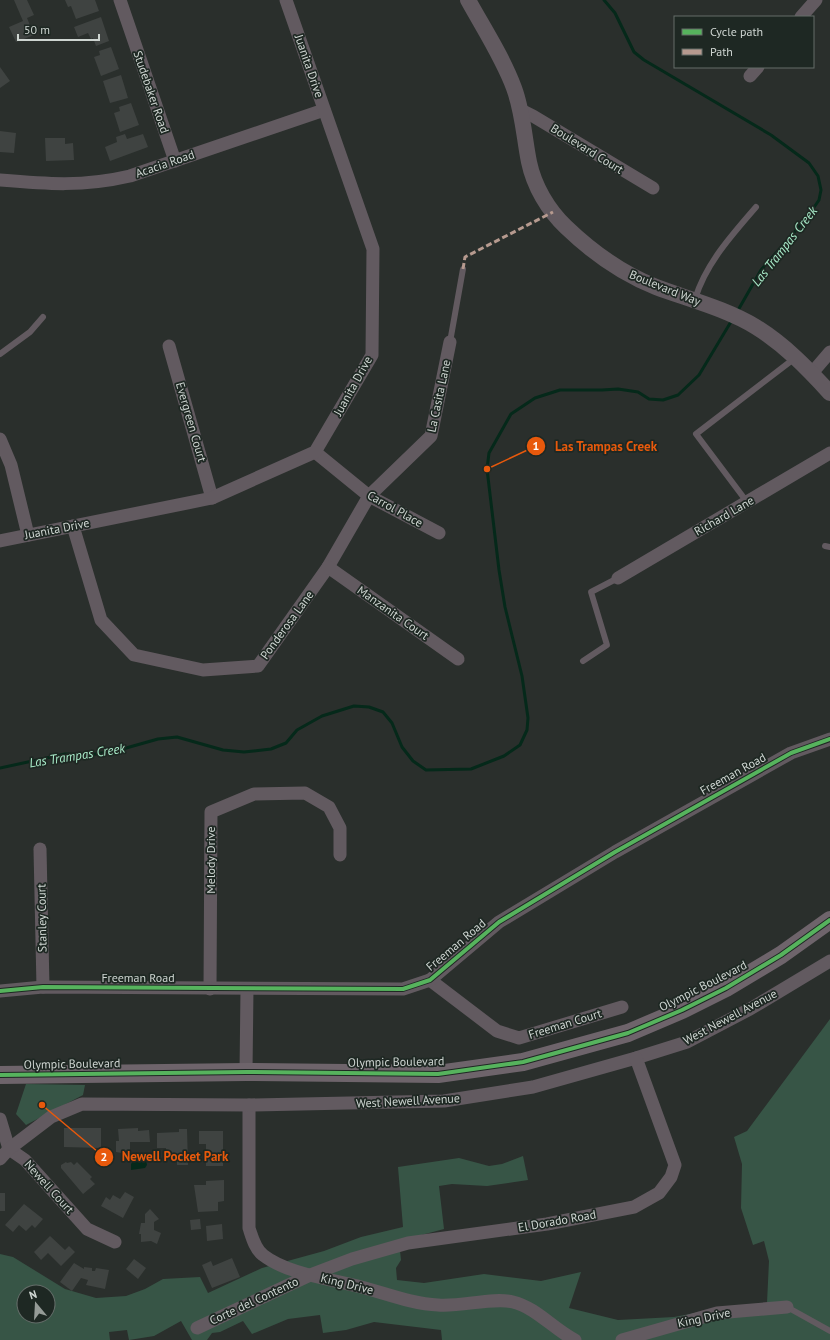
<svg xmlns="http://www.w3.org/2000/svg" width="830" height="1340" font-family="'PT Sans',sans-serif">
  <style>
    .green { fill: #375546; fill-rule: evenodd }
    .water { fill: #05291a }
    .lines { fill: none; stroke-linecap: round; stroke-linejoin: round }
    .stream { stroke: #05291a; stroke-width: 3 }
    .building { fill: #3f4341 }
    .service { stroke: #625a60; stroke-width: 6 }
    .minor { stroke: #625a60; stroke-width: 13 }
    .tertiary { stroke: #625a60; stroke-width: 16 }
    .secondary { stroke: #6e646b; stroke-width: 18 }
    .quiet { stroke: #b69a8f; stroke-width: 3; stroke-dasharray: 6 3; stroke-linecap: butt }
    .cycleway-casing { stroke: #1e2823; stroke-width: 6 }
    .cycleway { stroke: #56b35d; stroke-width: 4 }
    .labels { text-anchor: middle; stroke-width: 3.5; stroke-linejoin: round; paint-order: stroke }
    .street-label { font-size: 12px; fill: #ced5d1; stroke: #1e2823 }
    .water-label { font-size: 13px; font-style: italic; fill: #a9ebc9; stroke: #1e2823 }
    .leader { fill: none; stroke: #e8590c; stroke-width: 1.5 }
    .callout-dot { fill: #e8590c; stroke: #1e2823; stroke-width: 1.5 }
    .mark-label { font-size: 12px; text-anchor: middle; font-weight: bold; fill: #fff }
    .callout-label { font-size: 13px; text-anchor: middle; font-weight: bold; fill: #e8590c; stroke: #1e2823; stroke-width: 3.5; stroke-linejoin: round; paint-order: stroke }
  </style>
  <rect width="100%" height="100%" fill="#2a2f2c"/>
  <g class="green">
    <path d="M830,1019v321h-388l-1,-10 -67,-8 -28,8 -23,3 -3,-18 -32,4 -36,15 -9,-13 -23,11 -8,1 -5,7h-15l-11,-19 -27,15 -25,4 -2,-10 -18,2 1,8h-110v-86l13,3 52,32 31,9 30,-2 19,-7 18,-10 37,-2 8,16 54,-25 62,-17 37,-14 42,-10 -5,-60 61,-9 30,8 13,-2 21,-8 5,24 -41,6 -35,-2 -13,2 5,43 -45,12 2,19 -5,8 1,12 27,3 60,-9 57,7 40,-9 -12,36 49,12 56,-3 41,-8 52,-6 2,-42 -5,-20 -11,4 -12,-37 1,-44 -8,-27 13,-6zM24,1292h24v24h-24z"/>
    <polygon points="26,1084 85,1085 83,1095 26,1125 16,1114"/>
  </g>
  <polygon class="water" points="134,1160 146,1160 147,1165 145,1168 131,1170 131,1164"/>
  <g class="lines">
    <g class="stream">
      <polyline points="604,0 615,13 634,52 644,60 771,135 809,163 818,176 821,190 819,200 806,219 761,270 737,312"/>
      <polyline points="0,768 65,754 90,755 119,750 158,739 177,737 223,750 244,752 271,749 286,743 297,730 322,716 354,706 369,707 383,712 392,723 402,747 413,761 426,770 471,769 504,756 520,745 527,730 528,718 522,676 505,607 499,570 487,469 489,453 511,414 535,398 560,390 602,390 618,389 638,392 649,399 663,400 678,395 699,375 732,320"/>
    </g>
  </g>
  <g class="building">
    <polygon points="14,0 27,0 34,15 27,18 34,35 16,42 9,27 23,21"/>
    <polygon points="65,0 95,0 99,11 76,19 71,6 68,7"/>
    <polygon points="101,17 109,41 96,46 93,38 91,39 88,33 78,37 74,27"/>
    <polygon points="111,47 119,69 101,76 94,57 100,55 99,51"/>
    <polygon points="0,67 10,81 0,88"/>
    <polygon points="121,75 128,98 110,103 103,81"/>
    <polygon points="131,103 139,125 120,132 114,113 120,111 119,107"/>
    <polygon points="0,131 16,133 14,153 0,152"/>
    <polygon points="125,134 127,139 143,134 148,147 110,161 105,147 117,142 116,137"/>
    <polygon points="45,138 65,138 65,144 73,143 74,160 46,161"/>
    <polygon points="64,1128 101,1128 101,1148 64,1147"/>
    <polygon points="138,1128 138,1131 149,1130 150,1142 130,1142 130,1152 128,1154 116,1152 116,1141 119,1141 118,1129"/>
    <polygon points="179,1129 187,1129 188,1165 177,1165 177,1156 166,1156 166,1148 157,1148 157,1133 179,1132"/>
    <polygon points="199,1131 223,1131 223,1166 206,1166 206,1144 199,1144"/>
    <polygon points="66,1162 67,1163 71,1162 74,1165 77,1162 92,1177 90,1179 95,1184 83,1194 61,1168 61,1165"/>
    <polygon points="224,1180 224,1201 218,1202 218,1211 198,1212 194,1185 206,1185 206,1181"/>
    <polygon points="125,1192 134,1197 123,1218 101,1206 106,1197 110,1200 113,1195 120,1199"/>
    <rect x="0" y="1193" width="5" height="18"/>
    <polygon points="24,1204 43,1219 35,1228 32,1225 26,1231 19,1225 13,1232 5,1225"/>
    <polygon points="150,1209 159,1219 154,1222 154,1230 161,1233 157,1244 151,1241 141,1242 141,1234 139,1234 141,1223 145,1223 145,1214"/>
    <polygon points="200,1219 201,1229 191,1230 190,1220"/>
    <polygon points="222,1224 223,1239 207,1241 206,1226"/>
    <polygon points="50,1236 65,1250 69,1246 75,1252 61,1266 48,1253 41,1260 34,1252"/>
    <polygon points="232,1258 240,1277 212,1288 202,1265 211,1261 213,1266"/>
    <polygon points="134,1259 146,1268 138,1279 126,1269"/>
    <polygon points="74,1263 84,1269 84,1267 92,1268 92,1271 95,1271 96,1268 109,1270 105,1289 86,1285 88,1280 81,1278 72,1291 60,1282"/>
  </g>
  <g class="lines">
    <g class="service">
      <path d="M695,299c11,-36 37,-64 61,-92"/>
      <polyline points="450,342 463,269"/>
      <polyline points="0,354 30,332 43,317"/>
      <polyline points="747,502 696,434 795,358"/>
      <polyline points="825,546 830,547"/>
      <polyline points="583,661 607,645 591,592 618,578"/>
      <polyline points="787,1307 830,1331"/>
    </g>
    <g class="minor">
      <polyline points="120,0 175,161"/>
      <polyline points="801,17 816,0"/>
      <polyline points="750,76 758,67"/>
      <polyline points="521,110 533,116 653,188"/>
      <path d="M0,180c47,4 83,7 130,-4l194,-66"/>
      <polyline points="169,346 212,498"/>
      <polyline points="812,373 830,352"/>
      <polyline points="0,439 11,465 28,535"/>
      <polyline points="315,452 369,496 439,533"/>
      <polyline points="73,526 101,620 134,655 203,670 258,666 328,567 369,496 431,436 450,342"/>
      <polyline points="0,541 212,498 315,452 372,355 373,249 286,0"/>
      <polyline points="328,567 458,659"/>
      <polyline points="618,578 830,453"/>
      <polyline points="40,849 43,987"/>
      <polyline points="430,980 497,1031 519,1038 622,1007"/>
      <polyline points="210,989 211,812 254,794 305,793 329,807 340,828 340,855"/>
      <polyline points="0,991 43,987 403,989 430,980 499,922 615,852 791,753 830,739"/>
      <polyline points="246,1072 247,989"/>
      <path d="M249,1105v123c3,9 6,21 14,27 24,19 68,24 98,32 24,6 51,17 77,18 23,2 55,-8 75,-3 24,6 40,27 62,38"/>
      <polyline points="0,1119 9,1149 25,1160 87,1229 115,1242"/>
      <polyline points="0,1159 9,1149 51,1117 82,1104 249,1105 444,1101 533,1087 636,1058 687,1042 750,1009 830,961"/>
      <polyline points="197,1328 310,1275 352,1259 408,1243 547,1224 634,1207 659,1193 671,1177 675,1165 636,1058"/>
      <polyline points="622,1340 717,1313 787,1307"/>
    </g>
    <path class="tertiary" d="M468,0c16,29 35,58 46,88 9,24 10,49 15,74 5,24 19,48 37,65 25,24 57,47 90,60 32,12 71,22 100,40 29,18 52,42 74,66"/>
    <polyline class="secondary" points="0,1075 246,1072 438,1074 523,1062 628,1033 682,1010 726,988 781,955 830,920"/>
    <polyline class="quiet" points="463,269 465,257 553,212"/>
    <g class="cycleway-casing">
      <g id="cycleway">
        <polyline points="0,991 43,987 403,989 430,980 499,922 615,852 791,753 830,739"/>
        <polyline points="0,1075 246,1072 438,1074 523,1062 628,1033 682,1010 726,988 781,955 830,920"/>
      </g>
    </g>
    <use href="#cycleway" class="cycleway"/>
  </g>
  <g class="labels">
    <g class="street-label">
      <text transform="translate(309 66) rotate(71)" y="4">Juanita Drive</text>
      <text transform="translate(151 92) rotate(71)" y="4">Studebaker Road</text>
      <text transform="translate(587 149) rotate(32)" y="4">Boulevard Court</text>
      <text transform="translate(165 164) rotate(-19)" y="4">Acacia Road</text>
      <text transform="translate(665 288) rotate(22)" y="4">Boulevard Way</text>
      <text transform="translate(353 386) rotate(-61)" y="4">Juanita Drive</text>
      <text transform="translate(439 396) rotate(-78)" y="4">La Casita Lane</text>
      <text transform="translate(191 422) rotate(74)" y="4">Evergreen Court</text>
      <text transform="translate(395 509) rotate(29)" y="4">Carrol Place</text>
      <text transform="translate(724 516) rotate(-30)" y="4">Richard Lane</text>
      <text transform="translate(57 529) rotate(-11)" y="4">Juanita Drive</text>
      <text transform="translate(393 613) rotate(35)" y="4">Manzanita Court</text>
      <text transform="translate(287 625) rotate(-54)" y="4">Ponderosa Lane</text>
      <text transform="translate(733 774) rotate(-29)" y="4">Freeman Road</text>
      <text transform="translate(211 860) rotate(-90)" y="4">Melody Drive</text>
      <text transform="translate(42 918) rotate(-91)" y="4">Stanley Court</text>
      <text transform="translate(456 945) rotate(-40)" y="4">Freeman Road</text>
      <text x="138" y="982">Freeman Road</text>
      <text transform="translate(703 986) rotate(-27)" y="4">Olympic Boulevard</text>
      <text transform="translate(730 1017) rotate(-28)" y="4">West Newell Avenue</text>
      <text transform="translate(565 1024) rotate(-17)" y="4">Freeman Court</text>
      <text transform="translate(396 1062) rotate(-1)" y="4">Olympic Boulevard</text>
      <text transform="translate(72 1064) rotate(-1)" y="4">Olympic Boulevard</text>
      <text transform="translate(408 1101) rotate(-3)" y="4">West Newell Avenue</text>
      <text transform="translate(49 1187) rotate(48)" y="4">Newell Court</text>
      <text transform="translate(557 1221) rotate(-10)" y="4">El Dorado Road</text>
      <text transform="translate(347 1284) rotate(14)" y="4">King Drive</text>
      <text transform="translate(254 1301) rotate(-25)" y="4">Corte del Contento</text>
      <text transform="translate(704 1318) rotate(-12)" y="4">King Drive</text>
    </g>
    <g class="water-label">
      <text transform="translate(784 246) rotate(-52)" y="5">Las Trampas Creek</text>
      <text transform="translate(77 755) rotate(-9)" y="5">Las Trampas Creek</text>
    </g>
  </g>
  <path class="leader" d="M487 469L536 446M42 1105L104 1157"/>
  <g class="callout-dot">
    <circle cx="487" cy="469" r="4"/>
    <circle cx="42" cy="1105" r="4"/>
    <circle cx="536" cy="446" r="10"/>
    <circle cx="104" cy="1157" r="10"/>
  </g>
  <g class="mark-label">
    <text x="536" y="450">1</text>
    <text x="104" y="1161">2</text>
  </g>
  <g class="callout-label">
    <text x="606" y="451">Las Trampas Creek</text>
    <text x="175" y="1161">Newell Pocket Park</text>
  </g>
  <rect x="674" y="16" width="140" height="52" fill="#1e2823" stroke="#646d69"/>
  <rect x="682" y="29" width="20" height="6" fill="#56b35d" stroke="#646d69"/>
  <text x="710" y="36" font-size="12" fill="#ced5d1">Cycle path</text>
  <rect x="682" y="49" width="20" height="6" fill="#b69a8f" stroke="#646d69"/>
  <text x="710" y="56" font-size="12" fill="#ced5d1">Path</text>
  <g transform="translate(36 1304) rotate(342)"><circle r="19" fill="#1e2823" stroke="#646d69"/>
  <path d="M0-3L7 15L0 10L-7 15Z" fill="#959b97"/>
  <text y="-6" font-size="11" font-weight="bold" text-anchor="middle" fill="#ced5d1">N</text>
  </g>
  <path d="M18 34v6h81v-6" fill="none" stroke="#ced5d1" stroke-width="2"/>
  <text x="24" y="34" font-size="12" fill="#ced5d1" stroke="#1e2823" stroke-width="3" paint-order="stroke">50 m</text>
</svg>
